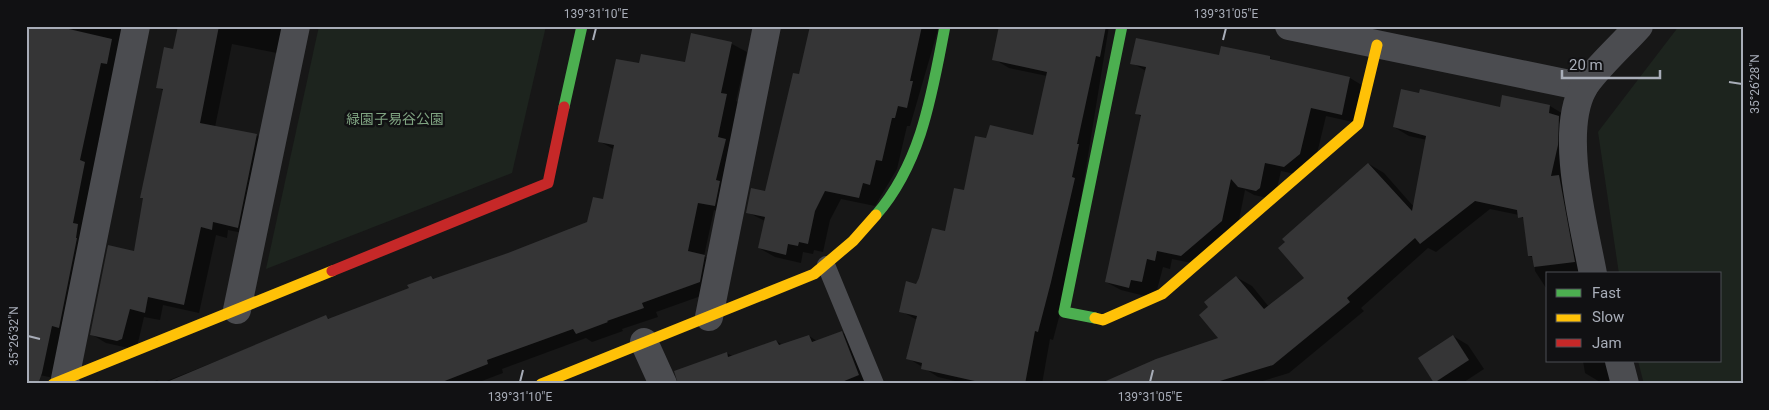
<svg xmlns="http://www.w3.org/2000/svg" width="1769" height="410" font-family="Roboto,'Noto Sans JP',sans-serif">
  <style>
    .green { fill: #1d241e }
    .shadow { fill: #0007 }
    .building { fill: #353536 }
    .lines { fill: none; stroke-linecap: round; stroke-linejoin: round }
    .lane { stroke: #4b4c50; stroke-width: 18 }
    .street { stroke: #4b4c50; stroke-width: 28 }
    .fast { stroke: #4caf50; stroke-width: 11 }
    .slow { stroke: #ffc107; stroke-width: 11 }
    .jam { stroke: #c62828; stroke-width: 11 }
    .ticks { fill: none; stroke: #a8adb8; stroke-width: 2 }
    .labels { text-anchor: middle; stroke-width: 5; stroke-linejoin: round; paint-order: stroke }
    .park-label { font-size: 14px; fill: #7fa381; stroke: #111113 }
    .neatline { fill: none; stroke: #a8adb8; stroke-width: 2 }
    .ticks-label { font-size: 12px; text-anchor: middle; fill: #a8adb8 }
  </style>
  <rect width="100%" height="100%" fill="#171717"/>
  <g class="green">
    <polygon points="319,26 546,26 512,173 266,269"/>
    <polygon points="1679,26 1743,26 1743,384 1644,384 1638,361 1720,361 1720,274 1619,274 1598,132"/>
  </g>
  <g class="shadow">
    <polygon points="26,26 132,26 58,379 26,372"/>
    <polygon points="179,26 297,26 277,53 232,44 215,127 256,135 271,144 253,235 228,230 227,238 216,235 199,313 163,305 160,320 144,317 137,347 133,349 106,343 91,334 136,252 164,91 157,87 174,51"/>
    <polygon points="811,26 939,26 910,126 907,126 897,169 875,206 841,199 830,220 823,252 814,250 813,254 803,252 801,263 775,257 759,248 765,221 747,212 766,193 800,76"/>
    <polygon points="1000,26 1109,26 1066,291 1053,340 1050,339 1042,384 968,384 938,377 908,358 917,320 901,311 946,233 987,140 1034,136 1047,76 1009,68 994,59"/>
    <polygon points="692,35 732,44 747,52 736,101 742,104 730,214 714,210 704,256 720,265 715,291 656,312 658,317 622,329 623,331 592,342 586,338 502,369 503,373 474,384 148,384 157,380 162,383 326,317 331,320 410,289 431,277 435,279 509,254 588,223 604,200 615,150 599,141 640,65 686,64"/>
    <polygon points="1220,57 1270,58 1278,62 1350,78 1365,87 1357,123 1326,116 1315,162 1300,175 1281,171 1275,197 1272,199 1254,195 1245,190 1237,230 1197,264 1172,259 1170,269 1163,267 1157,290 1145,296 1121,290 1106,282 1142,117 1137,114 1146,71 1132,63"/>
    <polygon points="1550,106 1565,115 1590,274 1548,274 1548,291 1535,271 1534,258 1529,256 1525,220 1519,215 1490,209 1436,252 1428,248 1361,308 1364,311 1289,373 1253,384 1099,384 1220,338 1236,277 1252,286 1269,307 1306,278 1369,164 1384,173 1414,207 1427,140 1409,136 1394,127 1501,108"/>
    <polygon points="841,332 857,341 868,384 697,384 726,353 733,356 776,341 783,345 809,336 817,341"/>
    <polygon points="1453,336 1468,345 1484,369 1461,384 1437,384 1435,382"/>
    <polygon points="1583,361 1621,361 1619,384 1600,382 1585,373"/>
  </g>
  <g class="building">
    <polygon points="26,26 56,26 112,39 107,64 101,63 80,160 85,162 73,223 78,224 76,238 77,238 59,328 52,326 42,373 38,384 26,384"/>
    <polygon points="178,26 219,26 200,123 257,134 238,228 213,222 212,230 201,227 184,305 148,297 145,313 130,309 122,339 117,341 90,335 108,245 134,251 143,198 140,198 163,89 156,88 164,47 173,49"/>
    <polygon points="810,26 922,26 910,81 913,81 907,108 898,106 895,118 892,118 882,161 876,160 870,185 863,183 859,198 825,191 815,211 808,244 799,242 798,246 788,244 786,255 758,248 765,217 746,213 751,188 765,191 793,73 799,74"/>
    <polygon points="999,26 1106,26 1100,57 1096,56 1077,144 1079,144 1072,177 1075,178 1051,282 1038,332 1035,331 1025,384 988,384 921,369 922,363 906,359 917,316 899,312 906,281 916,284 919,278 932,228 945,231 954,188 964,190 975,136 986,138 990,125 1033,135 1047,72 992,60"/>
    <polygon points="691,33 732,42 721,93 727,94 718,137 726,139 716,180 720,181 715,206 698,203 688,251 705,255 700,282 642,303 644,308 607,321 608,322 576,334 573,329 487,360 488,364 437,384 162,384 326,315 328,319 409,288 407,285 431,276 433,279 508,253 587,222 593,197 603,199 614,145 598,142 616,59 639,63 641,54 685,62"/>
    <polygon points="1136,38 1219,55 1221,46 1270,56 1270,59 1350,77 1342,115 1311,108 1300,154 1284,167 1265,163 1260,188 1256,191 1238,187 1231,179 1222,221 1181,256 1157,251 1155,261 1147,259 1142,282 1131,280 1129,288 1105,282 1141,115 1135,114 1146,67 1130,64"/>
    <polygon points="1401,89 1419,93 1420,89 1500,107 1502,95 1550,105 1549,113 1559,116 1558,145 1551,176 1559,175 1575,262 1534,267 1532,256 1528,256 1523,217 1518,218 1517,210 1475,201 1420,244 1415,238 1347,298 1350,302 1273,365 1210,384 1099,384 1156,359 1218,338 1199,315 1208,307 1204,302 1236,276 1264,309 1304,278 1278,248 1285,242 1282,239 1368,163 1412,211 1426,136 1393,127"/>
    <polygon points="842,331 859,375 837,384 678,384 674,371 727,352 728,357 776,340 779,345 809,335 812,342"/>
    <polygon points="1453,335 1469,360 1434,383 1418,358"/>
  </g>
  <g class="lines">
    <polyline class="lane" points="826,265 875,384"/>
    <g class="street">
      <polyline points="1289,26 1584,87"/>
      <path d="M1593,274c-9,-49 -34,-140 -10,-185 8,-16 43,-48 56,-63"/>
      <polyline points="237,310 296,26"/>
      <polyline points="709,317 767,26"/>
      <polyline points="644,342 663,384"/>
      <polyline points="1619,361 1625,384"/>
      <polyline points="66,384 65,379 136,26"/>
    </g>
    <g class="fast">
      <polyline points="564,107 582,26"/>
      <path d="M876,215c46,-53 56,-122 69,-189"/>
      <polyline points="1095,318 1064,312 1122,26"/>
    </g>
    <g class="slow">
      <polyline points="1095,318 1103,320 1162,294 1358,124 1377,45"/>
      <polyline points="53,384 332,271"/>
      <polyline points="541,384 814,274 853,241 876,215"/>
    </g>
    <polyline class="jam" points="332,271 548,183 564,107"/>
  </g>
  <path class="ticks" d="M593,40l3,-12M1223,40l3,-12M1729,82l13,2M28,336l12,3M520,382l3,-12M1150,382l3,-12"/>
  <g class="labels">
    <g class="park-label">
      <text x="395" y="124">緑園子易谷公園</text>
    </g>
  </g>
  <rect width="1769" height="410" fill="none" stroke="#111113" stroke-width="55"/>
  <rect x="1546" y="272" width="175" height="90" fill="#111113" stroke="#4d4f55"/>
  <rect x="1556" y="289" width="25" height="8" fill="#4caf50" stroke="#4d4f55"/>
  <text x="1592" y="298" font-size="15" fill="#a8adb8">Fast</text>
  <rect x="1556" y="314" width="25" height="8" fill="#ffc107" stroke="#4d4f55"/>
  <text x="1592" y="322" font-size="15" fill="#a8adb8">Slow</text>
  <rect x="1556" y="339" width="25" height="8" fill="#c62828" stroke="#4d4f55"/>
  <text x="1592" y="348" font-size="15" fill="#a8adb8">Jam</text>
  <path d="M1562 70v8h98v-8" fill="none" stroke="#a8adb8" stroke-width="2.5"/>
  <text x="1569" y="70" font-size="15" fill="#a8adb8" stroke="#111113" stroke-width="4" paint-order="stroke">20 m</text>
  <rect x="28" y="28" width="1714" height="354" class="neatline"/>
  <g class="ticks-label">
    <text x="596" y="18">139°31'10"E</text>
    <text x="1226" y="18">139°31'05"E</text>
    <text transform="translate(1755 84) rotate(-90)" y="4">35°26'28"N</text>
    <text transform="translate(14 336) rotate(-90)" y="4">35°26'32"N</text>
    <text x="520" y="401">139°31'10"E</text>
    <text x="1150" y="401">139°31'05"E</text>
  </g>
</svg>
